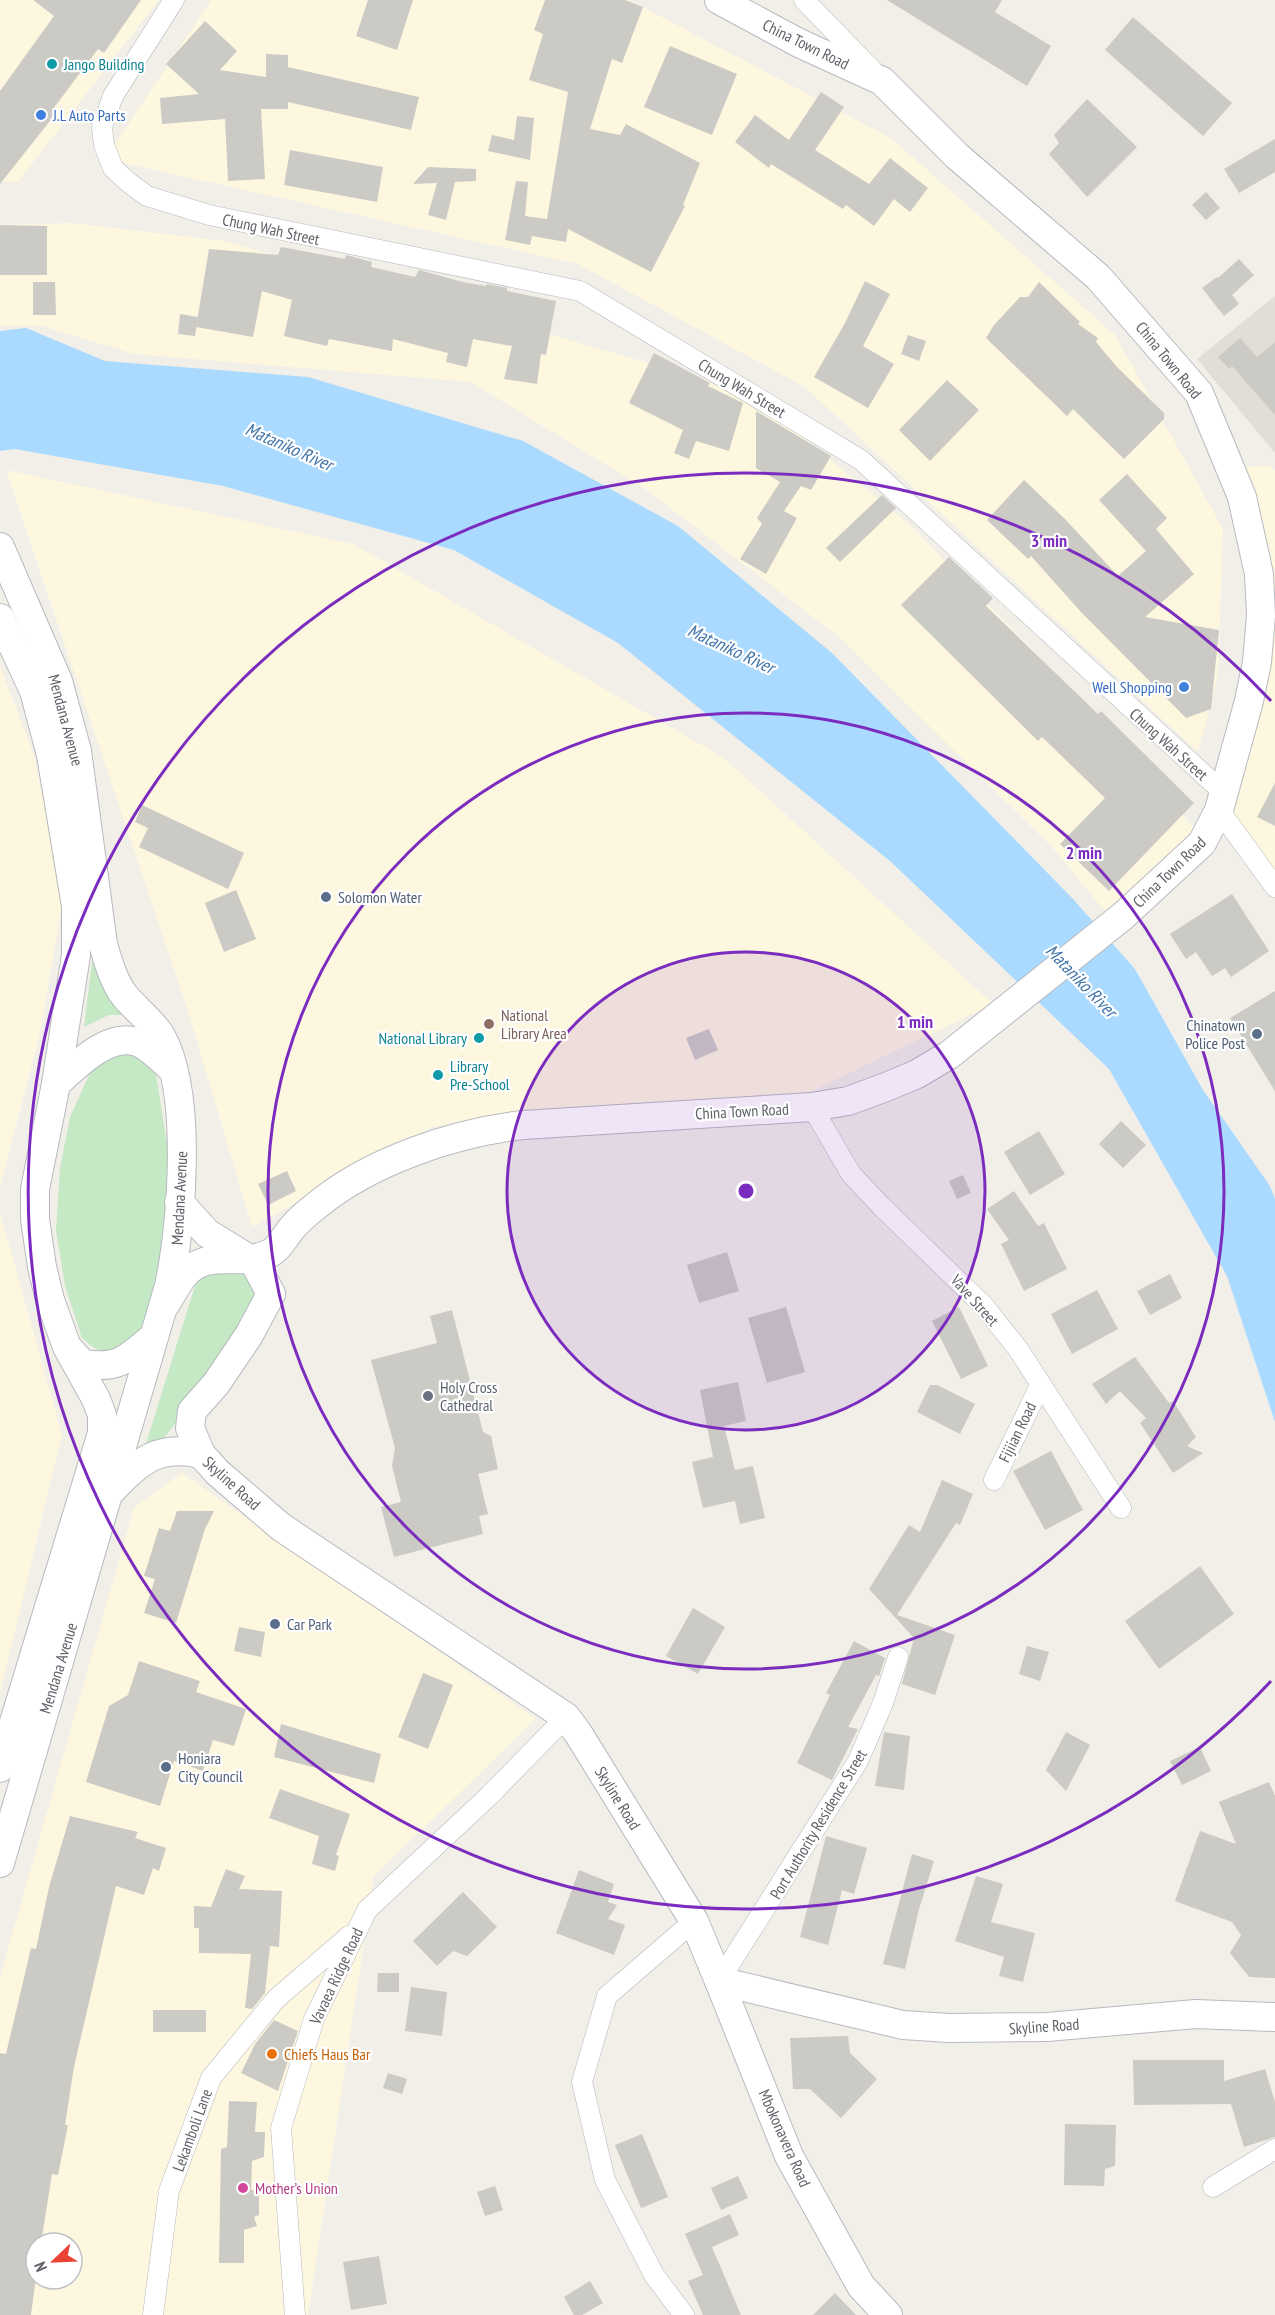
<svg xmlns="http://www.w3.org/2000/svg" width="1275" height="2315" font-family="'PT Sans Narrow',sans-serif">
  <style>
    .commercial { fill: #fef7e0; fill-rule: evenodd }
    .education { fill: #e1ded6 }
    .green { fill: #c5e8c5 }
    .water { fill: #aadaff }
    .building { fill: #cccac5 }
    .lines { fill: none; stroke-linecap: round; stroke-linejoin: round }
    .street-casing { stroke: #b5b8bc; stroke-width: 21 }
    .secondary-casing { stroke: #b6babf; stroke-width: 30 }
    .street { stroke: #fff; stroke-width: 20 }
    .secondary { stroke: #fff; stroke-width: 28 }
    .ring { fill: none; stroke: #7b2cbf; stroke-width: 3 }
    .culture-dot { fill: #0f9aa8; stroke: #fff; stroke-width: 2 }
    .shop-dot { fill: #3f7fe0; stroke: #fff; stroke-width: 2 }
    .service-dot { fill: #5c6f8a; stroke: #fff; stroke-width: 2 }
    .education-dot { fill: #8d6e63; stroke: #fff; stroke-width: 2 }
    .worship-dot { fill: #6b7280; stroke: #fff; stroke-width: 2 }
    .food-dot { fill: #e8710a; stroke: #fff; stroke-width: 2 }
    .hotel-dot { fill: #d1479c; stroke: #fff; stroke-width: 2 }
    .labels { text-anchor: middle; stroke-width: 4.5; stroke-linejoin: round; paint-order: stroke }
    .street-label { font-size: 16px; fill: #5f6368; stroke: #fff }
    .culture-label { font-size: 16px; fill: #0d838f; stroke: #fff; text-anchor: start }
    .shop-label { font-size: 16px; fill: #366cbe; stroke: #fff; text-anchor: start }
    .service-label { font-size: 16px; fill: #4e5e75; stroke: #fff; text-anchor: start }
    .education-label { font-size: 16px; fill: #785e54; stroke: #fff; text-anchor: start }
    .worship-label { font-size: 16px; fill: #5b616d; stroke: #fff; text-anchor: start }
    .food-label { font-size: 16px; fill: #c56008; stroke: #fff; text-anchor: start }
    .hotel-label { font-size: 16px; fill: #b23c85; stroke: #fff; text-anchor: start }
    .water-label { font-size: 18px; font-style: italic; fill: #4174aa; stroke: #fff }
    .centre { fill: #7b2cbf; stroke: #fff; stroke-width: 3 }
    .ring-label { font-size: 18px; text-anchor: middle; font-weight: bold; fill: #7b2cbf; stroke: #fff; stroke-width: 4.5; stroke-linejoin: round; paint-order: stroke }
  </style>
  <rect width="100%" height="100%" fill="#f1efe8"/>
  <g class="commercial">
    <polygon points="0,0 159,0 18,182 0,182"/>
    <polygon points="211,0 629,0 891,138 1115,335 1223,529 1218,676 1198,752 805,387 578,264 105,159"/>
    <polygon points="72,223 224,241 746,391 909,524 1106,725 1199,834 1109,916 1052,847 839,637 644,488 471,382 134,354 42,326 0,326 0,225"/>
    <polygon points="1269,466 1275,470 1275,898 1246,858 1226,813 1264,668 1245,467"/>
    <polygon points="6,470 353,544 724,758 993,1004 793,1100 546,1108 431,1127 252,1227 188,1011"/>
    <polygon points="0,666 33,753 64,894 40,1033 0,1188"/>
    <polygon points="0,1212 62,1435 0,1693"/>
    <path d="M182,1473l354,246 -162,157 -66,439h-308v-338l134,-470zM36,2243h36v36h-36z"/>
  </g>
  <polygon class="education" points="1275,296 1275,453 1197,359"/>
  <g class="green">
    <polygon points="94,946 135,1015 109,1015 84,1027"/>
    <polygon points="120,1050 146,1059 156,1074 169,1157 168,1225 159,1277 142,1334 128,1346 109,1351 97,1350 82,1338 65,1286 56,1230 60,1168 70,1117 90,1073 105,1055"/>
    <polygon points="217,1263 253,1274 259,1300 202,1389 154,1451 141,1460 197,1279"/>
  </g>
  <polygon class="water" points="26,328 105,361 308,377 523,441 678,526 832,653 1073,899 1135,969 1203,1090 1270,1186 1275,1199 1275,1422 1227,1276 1109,1069 890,861 618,643 454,550 223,486 15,449 0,451 0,331"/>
  <g class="building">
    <polygon points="33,0 141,0 104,53 98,49 53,109 57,112 0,184 0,91 54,16"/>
    <polygon points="368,0 413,0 397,50 356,36"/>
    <polygon points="545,0 625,0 643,7 622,63 612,59 590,129 620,135 626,124 700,163 683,205 685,206 651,272 568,229 566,242 532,236 530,245 505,240 516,181 528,182 525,216 547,219 568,92 529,80 543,34 534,30"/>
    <polygon points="887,0 1002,0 995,12 1051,46 1027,86"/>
    <polygon points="1133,17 1232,103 1203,136 1105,50"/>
    <polygon points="205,21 237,51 220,70 266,77 266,54 288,55 288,67 419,97 411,130 288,102 288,109 261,109 265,179 228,181 225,119 162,124 160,98 199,94 166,64"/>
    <polygon points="670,46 737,74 712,135 644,107"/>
    <polygon points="821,92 844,107 815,150 869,184 890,158 928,188 910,212 894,199 874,226 846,205 843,209 771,164 769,168 735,142 755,115 789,140"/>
    <polygon points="1087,99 1137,147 1087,197 1049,154 1059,143 1054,135"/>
    <polygon points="517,116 534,118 530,160 488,151 492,135 514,140"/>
    <polygon points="1275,139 1275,172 1239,193 1224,169"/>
    <polygon points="290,150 383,167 377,202 284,185"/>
    <polygon points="428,167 476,169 476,181 455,182 446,220 428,215 437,183 413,184"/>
    <polygon points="1206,192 1220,208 1206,220 1192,205"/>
    <polygon points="0,225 47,226 47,275 0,275"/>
    <polygon points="281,247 345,259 346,255 372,262 371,267 415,277 419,270 463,282 486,286 487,284 507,288 507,291 556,301 546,355 541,354 537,384 504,379 512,346 473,339 467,367 446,362 448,353 393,339 392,351 329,339 327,346 284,336 292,300 262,291 253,337 196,327 209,249 278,255"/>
    <polygon points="1239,259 1254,275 1232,295 1239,304 1224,316 1202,288 1217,277 1218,278"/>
    <polygon points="865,281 890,294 863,346 894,364 868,408 814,377 845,323"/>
    <polygon points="33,282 55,282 56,315 33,315"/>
    <polygon points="1039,282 1080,322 1078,324 1098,338 1096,342 1116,366 1164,413 1164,419 1124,459 1073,409 1067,416 986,338 994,325 1020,297 1028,297"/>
    <polygon points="180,314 198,317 195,336 178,334"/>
    <polygon points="908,335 926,341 919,361 901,354"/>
    <polygon points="1240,338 1257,357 1275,342 1275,415 1232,366 1229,369 1218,357"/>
    <polygon points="654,353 710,383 708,386 743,403 729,451 696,441 689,459 674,453 683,430 629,403"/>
    <polygon points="947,380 979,410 930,461 899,430"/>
    <polygon points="756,411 831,456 811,490 801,486 784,511 797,518 766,574 740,559 762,524 757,518 780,482 756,468"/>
    <polygon points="1127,474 1167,518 1156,529 1194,574 1145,617 1219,630 1211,709 1186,718 1081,612 1031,556 1028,559 987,520 1024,480 1065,519 1118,576 1146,551 1099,500"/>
    <polygon points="882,495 896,508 840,562 826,548"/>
    <polygon points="949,557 993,598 986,606 1098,714 1101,711 1194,803 1109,891 1060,844 1105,798 1042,737 1038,741 901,605"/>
    <polygon points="1275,783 1275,826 1257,817"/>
    <polygon points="142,805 244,853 228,889 139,847 148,828 135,822"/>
    <polygon points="236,890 256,939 224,952 205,903"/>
    <polygon points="1232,894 1269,951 1231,977 1225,968 1212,976 1196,952 1186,959 1170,934"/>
    <polygon points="1275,991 1275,1091 1230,1018"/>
    <polygon points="709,1029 718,1050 695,1060 686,1038"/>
    <polygon points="1121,1121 1146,1145 1123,1168 1099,1144"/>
    <polygon points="1039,1131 1065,1174 1030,1195 1004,1152"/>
    <polygon points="287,1171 296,1191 268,1205 258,1184"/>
    <polygon points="963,1175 971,1193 957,1199 949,1181"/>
    <polygon points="1014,1191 1038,1226 1044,1223 1067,1269 1024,1291 1001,1244 1009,1240 987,1209"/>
    <polygon points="727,1252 739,1291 699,1303 687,1265"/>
    <polygon points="1170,1274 1182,1298 1150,1315 1137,1291"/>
    <polygon points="1097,1290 1118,1329 1072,1354 1051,1314"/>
    <polygon points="786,1307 805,1372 767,1383 748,1318"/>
    <polygon points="959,1307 988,1366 961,1379 932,1321"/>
    <polygon points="452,1310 483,1432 491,1436 498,1469 478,1474 488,1514 479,1516 483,1534 394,1557 381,1507 401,1502 392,1466 395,1448 371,1360 437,1343 430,1316"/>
    <polygon points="1135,1357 1169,1403 1173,1401 1196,1437 1187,1446 1203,1453 1173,1473 1140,1423 1146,1418 1120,1391 1106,1404 1092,1384"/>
    <polygon points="738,1382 746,1421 724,1426 735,1470 753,1466 765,1518 740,1524 735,1501 703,1508 692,1462 713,1457 700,1390"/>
    <polygon points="930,1385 937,1385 975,1404 960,1434 917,1412"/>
    <polygon points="1051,1451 1083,1510 1045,1530 1013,1471"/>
    <polygon points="942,1480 973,1494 960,1525 956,1523 897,1615 955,1635 935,1695 902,1684 914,1638 869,1589 909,1525 920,1532"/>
    <polygon points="177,1511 214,1511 205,1529 176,1623 144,1613 155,1579 144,1576 159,1528 170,1531"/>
    <polygon points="1200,1566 1234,1614 1159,1669 1125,1621"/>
    <polygon points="693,1608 725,1627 698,1674 666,1656"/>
    <polygon points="239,1627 265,1632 261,1657 234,1651"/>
    <polygon points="854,1641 885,1658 879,1676 876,1675 848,1727 858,1729 832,1780 797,1763 830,1695 826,1693"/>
    <polygon points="1027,1646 1049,1652 1040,1681 1019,1674"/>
    <polygon points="139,1661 200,1681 196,1692 246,1709 234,1746 213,1740 203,1771 174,1761 160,1806 86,1782 109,1706 128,1695"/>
    <polygon points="423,1673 453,1685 428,1749 398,1737"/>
    <polygon points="281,1724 381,1754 374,1783 274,1757"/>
    <polygon points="884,1732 910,1736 904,1790 875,1786"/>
    <polygon points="1066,1732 1090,1745 1066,1791 1046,1770"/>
    <polygon points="1200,1747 1211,1771 1182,1785 1170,1761"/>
    <polygon points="1269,1782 1275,1796 1275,1978 1249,1977 1230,1953 1241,1935 1232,1922 1175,1901 1200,1831 1236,1844 1219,1802"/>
    <polygon points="280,1789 350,1814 336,1855 339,1856 335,1871 312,1864 319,1836 269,1818"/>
    <polygon points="70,1816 138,1832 135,1838 166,1848 159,1871 153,1868 144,1895 116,1886 74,2067 65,2125 68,2125 58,2175 52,2174 41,2243 36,2243 36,2277 31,2315 0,2315 0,2053 6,2054 31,1948 36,1949 49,1887"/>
    <polygon points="826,1836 867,1848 854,1894 842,1890 828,1945 800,1937"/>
    <polygon points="912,1854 934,1861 919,1909 905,1969 883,1964"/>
    <polygon points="226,1869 245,1876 239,1889 282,1891 279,1947 270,1946 265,1993 252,2009 245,2008 251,1954 199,1953 199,1928 194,1928 194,1906 211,1907"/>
    <polygon points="579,1870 614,1884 608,1902 617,1905 608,1919 625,1925 614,1955 556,1933"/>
    <polygon points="976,1876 1003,1884 991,1922 1035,1933 1023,1982 999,1976 1004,1957 955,1941"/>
    <polygon points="463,1892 497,1927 467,1956 453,1951 437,1966 413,1941"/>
    <polygon points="378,1973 399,1973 399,1992 377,1992"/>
    <polygon points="411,1987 447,1992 442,2036 405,2031"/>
    <rect x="153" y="2010" width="53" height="22"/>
    <polygon points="274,2020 298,2031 278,2091 241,2073 255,2044"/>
    <polygon points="848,2036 850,2053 877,2079 841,2118 810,2089 793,2089 790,2038"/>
    <polygon points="1133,2060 1224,2060 1224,2081 1265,2069 1275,2102 1275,2137 1244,2147 1231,2104 1134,2105"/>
    <polygon points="388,2073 407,2079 402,2094 383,2088"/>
    <polygon points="229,2101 257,2102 255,2132 265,2132 264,2157 252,2161 251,2190 259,2190 259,2215 254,2217 257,2226 244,2230 244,2263 219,2263 221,2149 227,2147"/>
    <polygon points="1065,2124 1116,2125 1115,2166 1105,2169 1104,2186 1064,2185"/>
    <polygon points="642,2134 668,2197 641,2208 615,2145"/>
    <polygon points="738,2176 748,2198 721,2210 711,2188"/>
    <polygon points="495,2186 503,2210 485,2216 477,2192"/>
    <polygon points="730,2214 739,2235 712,2247 741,2315 703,2315 688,2281 703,2275 685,2234"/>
    <polygon points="379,2256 387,2304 351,2310 343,2262"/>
    <polygon points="590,2281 603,2303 582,2315 574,2315 564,2297"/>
    <polygon points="835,2293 856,2315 813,2315"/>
  </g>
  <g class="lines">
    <g class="street-casing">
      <g id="street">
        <polyline points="174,0 113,96 102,127 104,145 113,168 128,182 147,196 209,215 580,291 861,460 1225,794"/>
        <polyline points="804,0 873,71"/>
        <polyline points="1219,810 1275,887"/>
        <polyline points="812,1107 851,1174 881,1206 984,1306 1018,1349 1121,1508"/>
        <polyline points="994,1480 1041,1384"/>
        <polyline points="719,1981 858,1761 883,1703 898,1657"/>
        <polyline points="1213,2187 1275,2149"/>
        <polyline points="153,2315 169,2191 211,2078 276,1999 349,1936"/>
        <polyline points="295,2315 281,2128 314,2019 367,1910 490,1795 566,1717"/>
        <polyline points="684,2315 654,2275 605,2180 582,2082 607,1996 694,1921"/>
      </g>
    </g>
    <g class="secondary-casing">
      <g id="secondary">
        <path d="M0,547l58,134 19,70 26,193c5,17 10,36 21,51 11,14 28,26 37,41 32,56 21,188 8,250l-169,577"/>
        <polyline points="0,618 34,691 51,755 76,906 76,955 56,1084 35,1189 35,1219 42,1267 50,1300 67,1347 96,1399 102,1415 102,1433 0,1768"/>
        <path d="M56,1084c20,-18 52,-52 81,-42 12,4 25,18 34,26"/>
        <polyline points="179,1202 207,1233 246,1257"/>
        <polyline points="253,1260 271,1294 249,1335 216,1384 192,1411 190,1428 201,1454 217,1472 281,1527 566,1717 578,1733 694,1921 719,1981 903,2025 949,2028 1047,2027 1196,2014 1275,2017"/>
        <path d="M163,1308c8,-11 14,-26 23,-35 25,-26 58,-4 86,-21 8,-5 14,-17 20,-24 7,-8 16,-16 24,-22 54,-45 138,-73 207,-81l289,-18 36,-6 38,-14 31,-13 32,-19 174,-139 79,-73 17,-33 30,-109 8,-39 4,-47 -2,-41 -17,-77 -43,-104 -101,-116 -141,-121 -75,-75 -83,-38 -80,-43"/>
        <path d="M69,1349l14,15c34,5 44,-4 69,-26"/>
        <path d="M112,1490c28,-29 46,-46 89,-36"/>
        <polyline points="719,1981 789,2156 861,2286 888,2315"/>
      </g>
    </g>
    <use href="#street" class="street"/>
    <use href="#secondary" class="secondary"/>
  </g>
  <circle cx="746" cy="1191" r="239" fill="#7b2cbf" fill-opacity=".12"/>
  <g class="ring">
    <circle cx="746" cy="1191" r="239"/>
    <circle cx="746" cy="1191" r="478"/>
    <path d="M1271 1681A718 718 0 1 1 1271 701"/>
  </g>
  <g class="culture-dot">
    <circle cx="52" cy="64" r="6"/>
    <circle cx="479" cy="1038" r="6"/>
    <circle cx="438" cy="1075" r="6"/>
  </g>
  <g class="shop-dot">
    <circle cx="41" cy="115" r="6"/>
    <circle cx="1184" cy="687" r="6"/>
  </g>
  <g class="service-dot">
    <circle cx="326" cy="897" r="6"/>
    <circle cx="1257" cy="1034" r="6"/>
    <circle cx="275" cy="1624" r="6"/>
    <circle cx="166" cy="1767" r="6"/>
  </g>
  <circle class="education-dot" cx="489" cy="1024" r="6"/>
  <circle class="worship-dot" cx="428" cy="1396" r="6"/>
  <circle class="food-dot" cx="272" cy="2054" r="6"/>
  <circle class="hotel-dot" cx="243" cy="2188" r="6"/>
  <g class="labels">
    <g class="street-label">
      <text transform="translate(806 44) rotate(26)" y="6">China Town Road</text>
      <text transform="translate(271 229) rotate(12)" y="6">Chung Wah Street</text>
      <text transform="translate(1169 360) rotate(51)" y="6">China Town Road</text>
      <text transform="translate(742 388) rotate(31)" y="6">Chung Wah Street</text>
      <text transform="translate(66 720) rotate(75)" y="6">Mendana Avenue</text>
      <text transform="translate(1169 744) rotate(42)" y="6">Chung Wah Street</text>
      <text transform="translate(1169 872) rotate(-44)" y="6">China Town Road</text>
      <text transform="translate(742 1111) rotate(-3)" y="6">China Town Road</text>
      <text transform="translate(179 1198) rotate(-87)" y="6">Mendana Avenue</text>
      <text transform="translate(975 1300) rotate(48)" y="6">Vave Street</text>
      <text transform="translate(1017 1432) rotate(-64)" y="6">Fijiian Road</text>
      <text transform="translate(232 1483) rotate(42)" y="6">Skyline Road</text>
      <text transform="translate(58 1668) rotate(-73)" y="6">Mendana Avenue</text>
      <text transform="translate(618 1798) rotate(58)" y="6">Skyline Road</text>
      <text transform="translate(818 1824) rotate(-59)" y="6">Port Authority Residence Street</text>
      <text transform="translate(336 1976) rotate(-65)" y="6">Vavaea Ridge Road</text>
      <text transform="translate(1044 2026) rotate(-4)" y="6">Skyline Road</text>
      <text transform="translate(192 2130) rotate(-70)" y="6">Lekamboli Lane</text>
      <text transform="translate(785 2138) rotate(66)" y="6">Mbokonavera Road</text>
    </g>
    <g class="culture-label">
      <text x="64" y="70">Jango Building</text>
      <text x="467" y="1044" text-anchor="end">National Library</text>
      <text x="450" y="1072">Library<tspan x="450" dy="18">Pre-School</tspan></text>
    </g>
    <g class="shop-label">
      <text x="53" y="121">J.L Auto Parts</text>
      <text x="1172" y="693" text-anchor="end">Well Shopping</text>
    </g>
    <g class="service-label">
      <text x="338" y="903">Solomon Water</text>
      <text x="1245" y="1031" text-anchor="end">Chinatown<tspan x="1245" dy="18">Police Post</tspan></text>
      <text x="287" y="1630">Car Park</text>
      <text x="178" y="1764">Honiara<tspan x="178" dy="18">City Council</tspan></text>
    </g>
    <g class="education-label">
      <text x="501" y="1021">National<tspan x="501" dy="18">Library Area</tspan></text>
    </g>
    <g class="worship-label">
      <text x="440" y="1393">Holy Cross<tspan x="440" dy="18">Cathedral</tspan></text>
    </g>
    <g class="food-label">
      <text x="284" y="2060">Chiefs Haus Bar</text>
    </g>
    <g class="hotel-label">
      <text x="255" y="2194">Mother’s Union</text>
    </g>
    <g class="water-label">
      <text transform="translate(289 447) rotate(24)" y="6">Mataniko River</text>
      <text transform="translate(731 649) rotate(25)" y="6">Mataniko River</text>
      <text transform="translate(1081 981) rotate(46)" y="6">Mataniko River</text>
    </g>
  </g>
  <circle cx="746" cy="1191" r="9" class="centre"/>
  <g class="ring-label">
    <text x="1049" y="547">3 min</text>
    <text x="1084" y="859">2 min</text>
    <text x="915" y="1028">1 min</text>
  </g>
  <g transform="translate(54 2261) rotate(247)"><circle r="28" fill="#ffffff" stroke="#bfc1c3" stroke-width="1.5"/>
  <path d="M0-4.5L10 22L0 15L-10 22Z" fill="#ea4335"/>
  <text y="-9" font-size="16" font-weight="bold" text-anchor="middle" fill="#5f6368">N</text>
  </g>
</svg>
